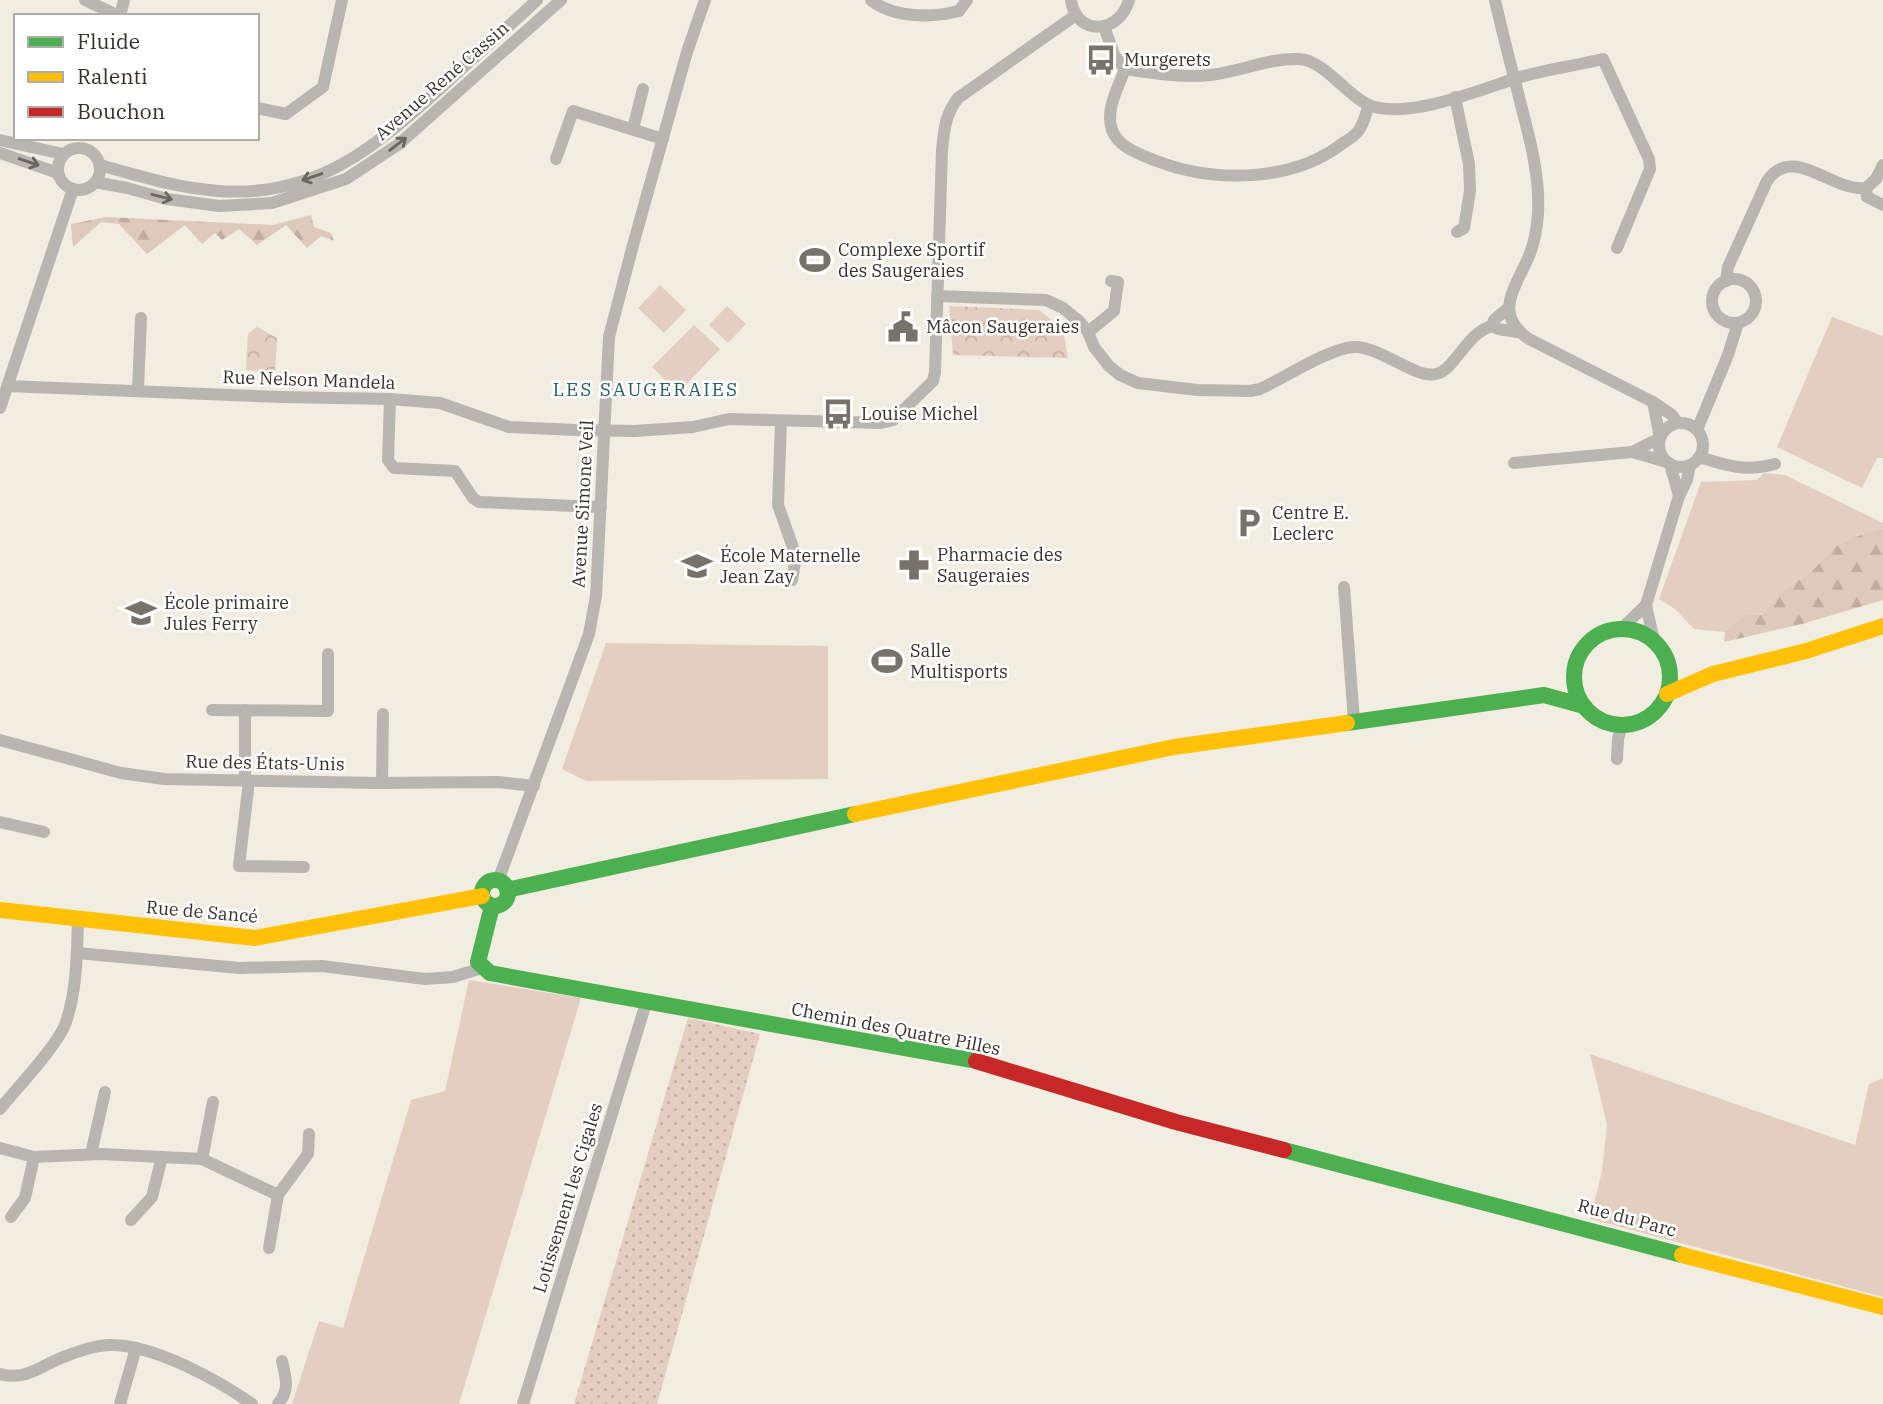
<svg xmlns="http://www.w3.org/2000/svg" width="1883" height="1404" font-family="'IBM Plex Serif',serif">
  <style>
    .grass { fill: #e3cec0 }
    .forest { fill: url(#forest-firs) }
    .park { fill: url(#park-crowns) }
    .garden { fill: url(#garden-dots) }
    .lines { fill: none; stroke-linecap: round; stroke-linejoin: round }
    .street { stroke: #b8b6b1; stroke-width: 12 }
    .fast { stroke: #4caf50; stroke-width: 16 }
    .slow { stroke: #ffc107; stroke-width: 16 }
    .jam { stroke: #c62828; stroke-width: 16 }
    .oneway { stroke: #6a6760 }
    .labels { text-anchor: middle; stroke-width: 5; stroke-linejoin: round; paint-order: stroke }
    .poi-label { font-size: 18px; fill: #36322a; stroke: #fff; text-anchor: start }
    .street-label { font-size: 18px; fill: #36322a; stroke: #fff }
    .neighbourhood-label { font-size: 19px; letter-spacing: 2px; fill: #28625f; stroke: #fff }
  </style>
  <defs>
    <pattern id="forest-firs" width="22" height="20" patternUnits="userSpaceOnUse" patternTransform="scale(1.75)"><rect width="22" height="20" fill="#dfc9ba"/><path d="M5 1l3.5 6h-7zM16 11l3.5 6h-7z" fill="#c0ada0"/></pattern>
    <pattern id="park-crowns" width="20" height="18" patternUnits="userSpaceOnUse" patternTransform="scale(1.75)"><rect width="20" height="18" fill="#e3cec0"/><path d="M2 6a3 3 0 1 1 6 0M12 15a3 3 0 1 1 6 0" fill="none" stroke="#c3b1a5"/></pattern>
    <pattern id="garden-dots" width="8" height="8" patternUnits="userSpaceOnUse" patternTransform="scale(1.75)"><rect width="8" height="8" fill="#e3cec0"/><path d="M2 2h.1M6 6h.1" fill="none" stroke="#c3b1a5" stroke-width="1.8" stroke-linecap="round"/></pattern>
  </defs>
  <rect width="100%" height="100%" fill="#f2ede1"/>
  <g class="grass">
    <polygon points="660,285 686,310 664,333 638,308"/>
    <polygon points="727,306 746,324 728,343 709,325"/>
    <polygon points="1832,317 1883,336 1883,458 1877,458 1862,488 1777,447"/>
    <polygon points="694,325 720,349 678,393 652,367"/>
    <polygon points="1764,473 1785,475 1883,523 1883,528 1852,538 1833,548 1815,568 1778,595 1762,615 1746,613 1725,632 1694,629 1675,609 1659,599 1701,482 1757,480"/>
    <polygon points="606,643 828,646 828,779 586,781 562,769"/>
    <polygon points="469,980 581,998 459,1404 292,1404 319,1321 343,1328 411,1100 445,1091"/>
    <polygon points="1590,1054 1855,1145 1869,1084 1883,1078 1883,1297 1590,1219 1602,1171 1607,1125"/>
  </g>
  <g class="forest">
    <polygon points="311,215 314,227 331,233 334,241 321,236 307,248 286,225 257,245 239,229 222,240 215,233 202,244 185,225 147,254 119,224 101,222 73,247 71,224 106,217 273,225"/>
    <polygon points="1883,528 1883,600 1802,624 1724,642 1725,632 1746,613 1762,615 1778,595 1815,568 1833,548 1852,538"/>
  </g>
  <g class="park">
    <polygon points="949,306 1039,310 1063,329 1068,358 953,355"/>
    <polygon points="257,327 277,338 275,372 246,370 248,334"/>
  </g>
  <polygon class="garden" points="688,1018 760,1034 657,1404 574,1404"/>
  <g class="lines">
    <g class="street">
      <polyline points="85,0 119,16"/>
      <path d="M871,0c22,18 61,18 88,11l8,-11"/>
      <path d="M1071,0c5,37 49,34 58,0"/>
      <path d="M1495,0c8,36 18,73 27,109 9,34 18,70 16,105 -1,13 -4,30 -9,42 -13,31 -37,58 0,83l124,63"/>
      <polyline points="120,16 124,0"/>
      <path d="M1104,26l10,29 11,14c28,4 57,9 85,6 30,-3 58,-17 89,-16 25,1 48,37 70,46 37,15 108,-14 145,-26 28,-9 60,-13 89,-20l46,100 1,10 -33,79"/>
      <path d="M1125,69c-7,19 -20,41 -13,61 6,17 27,24 42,30 58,23 138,23 189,-17 5,-3 13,-8 16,-13 5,-7 7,-17 10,-25"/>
      <polyline points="1455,97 1469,164 1470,191 1464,228 1457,232"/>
      <polyline points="257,108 286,114 323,87 342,0"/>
      <polyline points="633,129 643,89"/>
      <polyline points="0,140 63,154"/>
      <circle cx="79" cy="169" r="21"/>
      <polyline points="0,153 58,173"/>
      <polyline points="556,159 573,111 663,139"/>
      <path d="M100,165c39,11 78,23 119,26 98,7 156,-44 224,-105 31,-29 63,-57 94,-86"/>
      <polyline points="95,182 127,188 167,199 219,206 272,203 346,179 399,144 561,0"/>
      <polyline points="1866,188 1876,179 1883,165"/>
      <circle cx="1734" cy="301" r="22"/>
      <path d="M1726,281l2,-14 39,-86c26,-38 64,11 99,7l1,9 16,8"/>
      <path d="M937,296l109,4 17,8 17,14 8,10 6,15 15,19 11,9 18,8 59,7 53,1 10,-2c24,-11 70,-41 94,-42 26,-1 61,32 82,27 19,-4 30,-41 56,-48"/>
      <polyline points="1508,308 1494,320 1492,326 1498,329 1518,332"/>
      <polyline points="1088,332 1114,311 1118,282 1111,281"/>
      <path d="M7,386l274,11 109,2 50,4 69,24 67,3 59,1 58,-4 36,-8 152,4 12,-3 40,-39 2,-9 7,-222c2,-20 3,-35 16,-52l118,-83"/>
      <polyline points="138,390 141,318"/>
      <polyline points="390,399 388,460 394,468 455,471 473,498 479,502 601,507"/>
      <polyline points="0,408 73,189"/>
      <polyline points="781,421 778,505 796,556 792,580"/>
      <circle cx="1681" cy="445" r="22"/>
      <polyline points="1697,430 1728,355 1738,323"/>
      <path d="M1699,457c29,9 46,15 76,7"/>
      <polyline points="1667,462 1632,452 1660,438 1653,402 1672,415 1678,423"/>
      <polyline points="1514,463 1632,452"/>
      <polyline points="1670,464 1679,496 1687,480 1690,465"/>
      <polyline points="1344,587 1354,721"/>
      <polyline points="1646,605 1679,496"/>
      <polyline points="1621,629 1646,605 1654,641"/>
      <polyline points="212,710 328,711 328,654"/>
      <polyline points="0,740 121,773 164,779 377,783 498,782 534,786"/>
      <polyline points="1617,759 1618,739 1622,725"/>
      <polyline points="245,781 245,710"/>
      <polyline points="249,781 239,866 304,867"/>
      <polyline points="382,783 383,714"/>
      <polyline points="0,822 44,832"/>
      <polyline points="498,881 589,634 596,596 609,337 633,245 687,52 705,0"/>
      <polyline points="77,953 240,968 322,966 425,979 453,977 482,968"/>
      <path d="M0,1109c16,-20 59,-65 66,-87 11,-32 11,-70 12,-103"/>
      <polyline points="0,1148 34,1157 101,1154 202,1159 278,1195"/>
      <polyline points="91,1154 105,1092"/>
      <polyline points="202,1159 213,1102"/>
      <polyline points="11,1217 25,1198 34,1157"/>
      <polyline points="131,1220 152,1197 162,1157"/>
      <polyline points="269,1248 278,1195 308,1154 309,1134"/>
      <path d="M0,1374c28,7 41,-9 66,-18 14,-5 32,-12 47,-11 43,1 105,35 139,59"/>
      <polyline points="120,1404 136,1348"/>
      <path d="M278,1404c12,-14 8,-26 4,-43"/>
      <polyline points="523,1404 646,1003"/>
    </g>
    <g class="fast">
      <circle cx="1622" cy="677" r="48"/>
      <polyline points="1347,723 1544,695 1584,706"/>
      <circle cx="495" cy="893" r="13"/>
      <polyline points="507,890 855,814"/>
      <polyline points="492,906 478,962 490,973 976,1061"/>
      <polyline points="1284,1150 1682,1255"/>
    </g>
    <g class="slow">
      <polyline points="1667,694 1713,674 1806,651 1883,626"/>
      <polyline points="855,814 1174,747 1347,723"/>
      <polyline points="0,910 255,938 482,896"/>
      <polyline points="1682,1255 1883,1307"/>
    </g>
    <polyline class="jam" points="976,1061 1176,1122 1284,1150"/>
  </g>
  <defs><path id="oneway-shaft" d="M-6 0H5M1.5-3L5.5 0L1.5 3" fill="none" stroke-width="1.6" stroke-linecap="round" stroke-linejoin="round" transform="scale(1.75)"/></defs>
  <g class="oneway">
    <use href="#oneway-shaft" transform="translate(398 144) rotate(-38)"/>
    <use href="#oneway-shaft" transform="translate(29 162) rotate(19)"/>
    <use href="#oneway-shaft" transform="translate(312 177) rotate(161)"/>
    <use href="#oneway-shaft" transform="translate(162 197) rotate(14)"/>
  </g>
  <defs>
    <g id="bus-bare" transform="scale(2.415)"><path d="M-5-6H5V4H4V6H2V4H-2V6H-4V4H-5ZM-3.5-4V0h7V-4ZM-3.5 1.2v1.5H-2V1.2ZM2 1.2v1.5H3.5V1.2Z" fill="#78736a" stroke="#fff" stroke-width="2.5" paint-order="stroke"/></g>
    <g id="stadium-bare" transform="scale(2.415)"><path d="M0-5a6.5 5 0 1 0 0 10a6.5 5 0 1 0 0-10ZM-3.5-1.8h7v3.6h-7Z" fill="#78736a" stroke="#fff" stroke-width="2.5" paint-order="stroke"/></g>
    <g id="civic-bare" transform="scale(2.415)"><path d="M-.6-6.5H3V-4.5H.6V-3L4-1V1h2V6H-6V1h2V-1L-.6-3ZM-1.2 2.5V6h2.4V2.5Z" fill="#78736a" stroke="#fff" stroke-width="2.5" paint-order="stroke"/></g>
    <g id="parking-bare" transform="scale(2.415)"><path d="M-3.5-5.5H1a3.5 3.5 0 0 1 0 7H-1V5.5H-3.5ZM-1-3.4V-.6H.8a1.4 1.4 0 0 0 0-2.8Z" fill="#78736a" stroke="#fff" stroke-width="2.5" paint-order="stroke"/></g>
    <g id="pharmacy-bare" transform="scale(2.415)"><path d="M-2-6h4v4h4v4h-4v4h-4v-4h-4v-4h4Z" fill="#78736a" stroke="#fff" stroke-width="2.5" paint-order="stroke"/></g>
    <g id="school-bare" transform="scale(2.415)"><path d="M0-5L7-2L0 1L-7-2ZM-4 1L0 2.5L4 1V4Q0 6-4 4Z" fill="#78736a" stroke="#fff" stroke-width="2.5" paint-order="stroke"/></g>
  </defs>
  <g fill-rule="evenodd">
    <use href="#bus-bare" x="1101" y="60"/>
    <use href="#stadium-bare" x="815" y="260"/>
    <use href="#civic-bare" x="903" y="327"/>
    <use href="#bus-bare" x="838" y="414"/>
    <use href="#parking-bare" x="1249" y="523"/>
    <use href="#pharmacy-bare" x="914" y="565"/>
    <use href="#school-bare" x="697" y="566"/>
    <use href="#school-bare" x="141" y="613"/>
    <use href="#stadium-bare" x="887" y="661"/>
  </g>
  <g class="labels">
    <g class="poi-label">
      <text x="1124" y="66">Murgerets</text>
      <text x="838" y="256">Complexe Sportif<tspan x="838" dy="21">des Saugeraies</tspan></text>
      <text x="926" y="333">Mâcon Saugeraies</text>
      <text x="861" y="420">Louise Michel</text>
      <text x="1272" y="519">Centre E.<tspan x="1272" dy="21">Leclerc</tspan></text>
      <text x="937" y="561">Pharmacie des<tspan x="937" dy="21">Saugeraies</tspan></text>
      <text x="720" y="562">École Maternelle<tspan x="720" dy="21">Jean Zay</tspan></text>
      <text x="164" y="609">École primaire<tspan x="164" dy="21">Jules Ferry</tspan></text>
      <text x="910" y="657">Salle<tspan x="910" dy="21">Multisports</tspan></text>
    </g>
    <g class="street-label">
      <text transform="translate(442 81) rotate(-41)" y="6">Avenue René Cassin</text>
      <text transform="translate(309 380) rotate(2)" y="6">Rue Nelson Mandela</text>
      <text transform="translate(583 504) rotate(-87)" y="6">Avenue Simone Veil</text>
      <text transform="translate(265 763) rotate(1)" y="6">Rue des États-Unis</text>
      <text transform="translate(202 912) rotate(5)" y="6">Rue de Sancé</text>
      <text transform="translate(896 1029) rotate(11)" y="6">Chemin des Quatre Pilles</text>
      <text transform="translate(568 1198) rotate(-73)" y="6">Lotissement les Cigales</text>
      <text transform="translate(1627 1218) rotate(15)" y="6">Rue du Parc</text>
    </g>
    <g class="neighbourhood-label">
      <text x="646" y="396">LES SAUGERAIES</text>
    </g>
  </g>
  <rect x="14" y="14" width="245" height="126" fill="#ffffff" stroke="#afadaa" stroke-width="2"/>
  <rect x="28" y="37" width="35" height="10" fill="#4caf50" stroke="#afadaa" stroke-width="2"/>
  <text x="77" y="49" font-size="21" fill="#36322a">Fluide</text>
  <rect x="28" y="72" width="35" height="10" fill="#ffc107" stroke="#afadaa" stroke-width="2"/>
  <text x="77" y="84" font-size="21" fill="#36322a">Ralenti</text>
  <rect x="28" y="107" width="35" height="10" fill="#c62828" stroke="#afadaa" stroke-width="2"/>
  <text x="77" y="119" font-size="21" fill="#36322a">Bouchon</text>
</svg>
